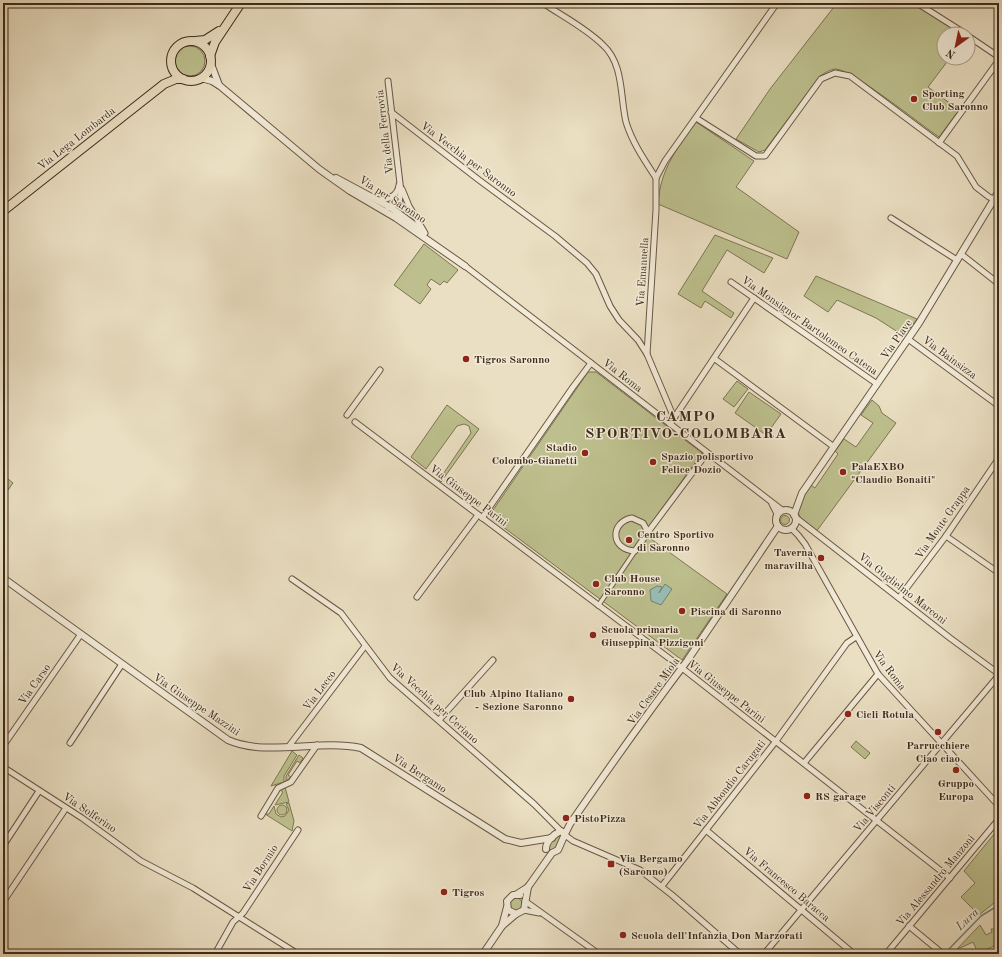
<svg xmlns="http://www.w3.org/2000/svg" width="1002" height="957" font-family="'Old Standard TT',serif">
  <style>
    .green { fill: #bdc08e; stroke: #7e7554 }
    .water { fill: #98bdb3; stroke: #748275 }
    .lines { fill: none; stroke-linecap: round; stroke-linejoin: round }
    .stream { stroke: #748275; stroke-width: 1.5 }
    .pedestrian-casing { stroke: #6a5743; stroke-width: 5.5 }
    .minor-casing { stroke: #6a5743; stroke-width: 7 }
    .tertiary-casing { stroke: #6a5743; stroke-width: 8 }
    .primary-casing { stroke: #3f2a19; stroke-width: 10 }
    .pedestrian { stroke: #f1ead7; stroke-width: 3.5 }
    .minor { stroke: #f1ead7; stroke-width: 5 }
    .tertiary { stroke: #f1ead7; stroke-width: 6 }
    .primary { stroke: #eadfc2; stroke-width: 8 }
    .poi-dot { fill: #8f2418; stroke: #f1ead7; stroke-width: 1.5 }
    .labels { text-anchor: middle; stroke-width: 3; stroke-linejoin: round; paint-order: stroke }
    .poi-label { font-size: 11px; font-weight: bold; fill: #3f2a19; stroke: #f1ead7; text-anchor: start }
    .street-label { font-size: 11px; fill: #3f2a19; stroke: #f1ead7 }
    .water-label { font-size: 12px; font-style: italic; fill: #554f40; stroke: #f1ead7 }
    .district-label { font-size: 15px; font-weight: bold; letter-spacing: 1px; fill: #3f2a19; stroke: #f1ead7 }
  </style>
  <rect width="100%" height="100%" fill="#eadfc2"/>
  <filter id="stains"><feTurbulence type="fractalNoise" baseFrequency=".005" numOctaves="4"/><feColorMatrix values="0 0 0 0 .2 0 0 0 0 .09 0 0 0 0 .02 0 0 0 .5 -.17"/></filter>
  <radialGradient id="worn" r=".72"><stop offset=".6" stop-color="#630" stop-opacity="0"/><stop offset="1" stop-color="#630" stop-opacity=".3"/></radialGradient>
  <g class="green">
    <path d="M837,3h76l48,31h-17v24h6l-22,29 31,23 -20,27c-18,-12 -86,-67 -103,-68 -6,0 -11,4 -16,7l-55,74 -6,2 -23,-13 34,-50z"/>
    <circle cx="190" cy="61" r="15"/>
    <path d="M696,122l58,39 -18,26 63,45 -12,27 -129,-55c2,-34 19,-56 38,-82z"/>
    <polygon points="403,197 413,219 396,208"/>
    <polygon points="715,235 773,258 764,273 727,250 702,291 734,313 731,318 705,301 701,308 678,294"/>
    <polygon points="424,244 458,270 447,283 444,281 440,285 431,279 427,285 431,289 420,304 394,285"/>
    <polygon points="816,276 917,319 904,336 876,318 837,300 828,312 804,296"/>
    <polygon points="588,372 596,372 702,453 650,525 651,539 727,594 682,660 491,518 491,513"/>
    <polygon points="737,381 748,389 734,407 723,399"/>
    <polygon points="749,392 781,414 766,435 735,413"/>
    <path d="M872,400l7,6 3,7 14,10 -80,109c-24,-19 -23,-23 -5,-47l4,3 23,-34 -3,-3 9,-12 12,8 17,-24 -12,-8z"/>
    <polygon points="447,405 479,429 441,482 439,480 471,433 469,426 464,424 457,426 426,469 411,457"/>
    <polygon points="3,475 13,483 3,497"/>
    <circle cx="785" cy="520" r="4.5"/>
    <polygon points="856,741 870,753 865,759 851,747"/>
    <polygon points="292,751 297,755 284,776 284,782 271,786"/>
    <polygon points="299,755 303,758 300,763 297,761 288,775 291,777 286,781 286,776"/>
    <polygon points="285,787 289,802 275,805 283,792 280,790"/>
    <polygon points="289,803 294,821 292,831 265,814 269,814 274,806 276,814 281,817 285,816 289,810 286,804"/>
    <circle cx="282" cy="810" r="5"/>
    <polygon points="999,828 999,899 979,915 961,897 975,883 964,871"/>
    <polygon points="560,834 562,836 555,850 550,850 548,844"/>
    <circle cx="516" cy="905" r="7"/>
    <polygon points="980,925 986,935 992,932 991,929 999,929 999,944 987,949 989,954 985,954 984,951 978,953 973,942 956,950"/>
  </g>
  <polygon class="water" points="665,584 672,589 661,605 651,601 650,590 657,586 662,587 659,593"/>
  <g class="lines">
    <polyline class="stream" points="949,949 981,916 999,905"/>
    <g class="pedestrian-casing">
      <polyline id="pedestrian" points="598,606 635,551"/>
    </g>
    <g class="minor-casing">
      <g id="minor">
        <path d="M543,3c19,13 43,25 60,42 21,19 17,52 23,77 6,20 19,39 30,56"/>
        <polyline points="917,3 966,34"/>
        <polyline points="968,36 999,57"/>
        <polyline points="391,112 479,180 555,236 587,263 596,274 610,306 619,320 638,340 647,354 674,418 670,424"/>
        <polyline points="696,118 756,156 765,156 821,79 835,73 850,76 957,156 976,187 989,197 999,201"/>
        <polyline points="939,143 999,60"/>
        <polyline points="402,189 409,206 425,233"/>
        <path d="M378,200c9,0 20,-4 21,-15"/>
        <polyline points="388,208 399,202 401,192 388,81"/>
        <polyline points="891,218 957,260"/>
        <polyline points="961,254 999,284"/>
        <polyline points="465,266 782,510"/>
        <polyline points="731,282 877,384"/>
        <polyline points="908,339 999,406"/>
        <polyline points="647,354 656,210 656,178 665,161 777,3"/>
        <polyline points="715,359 834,447"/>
        <polyline points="347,415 380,370"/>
        <polyline points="674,418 754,298"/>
        <polyline points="355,422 682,668 950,878"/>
        <polyline points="772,504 777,514"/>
        <polyline points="795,517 950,638 999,674"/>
        <polyline points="482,518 573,387 591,363"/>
        <path d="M632,518l11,5 5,9 -13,19c-25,-1 -25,-29 -3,-33z"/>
        <polyline points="791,528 798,535 805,544 878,674 999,806"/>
        <polyline points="648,532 707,453"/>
        <polyline points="946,536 999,573"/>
        <polyline points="292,579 341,613 390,678 534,804 561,831"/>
        <polyline points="417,597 478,515"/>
        <polyline points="899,598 946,536 999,458"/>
        <polyline points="439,720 493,660"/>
        <polyline points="70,743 122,664"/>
        <polyline points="3,746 81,634"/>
        <polyline points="289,746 365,646"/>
        <polyline points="804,763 878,674"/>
        <polyline points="3,767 82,818 141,861 193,888 298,954"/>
        <polyline points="261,816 278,788 291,782 317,745"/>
        <polyline points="706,830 854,954"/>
        <polyline points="565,835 573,841 640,870 672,895 740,954"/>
        <polyline points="3,846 39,791"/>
        <polyline points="662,886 776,741 847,643 856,637"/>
        <polyline points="525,901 599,954"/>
        <polyline points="3,902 66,808"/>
        <polyline points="524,910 539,913"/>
        <polyline points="909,926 943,954"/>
        <polyline points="215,954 233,922 243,913 298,830"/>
        <polyline points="764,954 999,675"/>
        <polyline points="886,954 999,819"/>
      </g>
    </g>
    <g class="tertiary-casing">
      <g id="tertiary">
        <polyline points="211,64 219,85"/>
        <polyline points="201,78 212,81 220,86 319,169 350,191 396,218 465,266"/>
        <polyline points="336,178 390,207 422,231"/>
        <circle cx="786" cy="520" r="10"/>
        <polyline points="794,515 802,493 919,323 999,191"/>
        <path d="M3,578l225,162c38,17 90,-1 133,8l144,91 16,4 31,-5"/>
        <path d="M565,834l5,-10c38,-55 77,-110 117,-163l91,-135"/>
        <path d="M517,894l11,-7 24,-34 6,-3 7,-16 -4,-3c-7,3 -15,10 -15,18"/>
        <polyline points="516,914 508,910 507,901 513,895 520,895"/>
        <polyline points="502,926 507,907"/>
        <polyline points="483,954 502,926 516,914 524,910 528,887"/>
      </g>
    </g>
    <g class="primary-casing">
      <g id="primary">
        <polyline points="195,41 205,40 219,31"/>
        <circle cx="191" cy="61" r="20"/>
        <polyline points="210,56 215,42 241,3"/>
        <polyline points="3,211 164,84 176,79 183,79"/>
      </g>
    </g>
    <use href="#pedestrian" class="pedestrian"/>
    <use href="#minor" class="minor"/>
    <use href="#tertiary" class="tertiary"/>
    <use href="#primary" class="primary"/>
  </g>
  <g class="poi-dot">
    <circle cx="914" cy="99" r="4"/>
    <circle cx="466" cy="359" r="4"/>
    <circle cx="585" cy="453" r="4"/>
    <circle cx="653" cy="462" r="4"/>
    <circle cx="843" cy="472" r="4"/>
    <circle cx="629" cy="540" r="4"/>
    <circle cx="821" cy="558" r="4"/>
    <circle cx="596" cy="584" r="4"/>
    <circle cx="682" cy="611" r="4"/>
    <circle cx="593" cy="635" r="4"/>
    <circle cx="571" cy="699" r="4"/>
    <circle cx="848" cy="714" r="4"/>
    <circle cx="938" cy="732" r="4"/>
    <circle cx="956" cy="770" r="4"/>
    <circle cx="807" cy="796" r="4"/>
    <circle cx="566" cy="818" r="4"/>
    <rect x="607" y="860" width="8" height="8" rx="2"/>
    <circle cx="444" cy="892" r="4"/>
    <circle cx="623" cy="935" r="4"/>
  </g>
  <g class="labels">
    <g class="poi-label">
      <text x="922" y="97">Sporting<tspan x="922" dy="13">Club Saronno</tspan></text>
      <text x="474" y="363">Tigros Saronno</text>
      <text x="577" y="451" text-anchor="end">Stadio<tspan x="577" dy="13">Colombo-Gianetti</tspan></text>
      <text x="661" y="460">Spazio polisportivo<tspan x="661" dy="13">Felice Dozio</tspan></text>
      <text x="851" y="470">PalaEXBO<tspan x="851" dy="13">"Claudio Bonaiti"</tspan></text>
      <text x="637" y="538">Centro Sportivo<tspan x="637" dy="13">di Saronno</tspan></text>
      <text x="813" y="556" text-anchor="end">Taverna<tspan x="813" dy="13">maravilha</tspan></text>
      <text x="604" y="582">Club House<tspan x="604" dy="13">Saronno</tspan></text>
      <text x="690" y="615">Piscina di Saronno</text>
      <text x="601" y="633">Scuola primaria<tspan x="601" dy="13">Giuseppina Pizzigoni</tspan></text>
      <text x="563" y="697" text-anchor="end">Club Alpino Italiano<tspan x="563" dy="13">- Sezione Saronno</tspan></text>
      <text x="856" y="718">Cicli Rotula</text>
      <text x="938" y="749" text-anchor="middle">Parrucchiere<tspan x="938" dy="13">Ciao ciao</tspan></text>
      <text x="956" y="787" text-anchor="middle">Gruppo<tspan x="956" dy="13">Europa</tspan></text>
      <text x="815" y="800">RS garage</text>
      <text x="574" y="822">PistoPizza</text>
      <text x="619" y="862">Via Bergamo<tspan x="619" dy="13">(Saronno)</tspan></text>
      <text x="452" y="896">Tigros</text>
      <text x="631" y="939">Scuola dell'Infanzia Don Marzorati</text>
    </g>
    <g class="street-label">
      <text transform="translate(384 132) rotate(-97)" y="4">Via della Ferrovia</text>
      <text transform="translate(76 138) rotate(-38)" y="4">Via Lega Lombarda</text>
      <text transform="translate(469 159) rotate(37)" y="4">Via Vecchia per Saronno</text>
      <text transform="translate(393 199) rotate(33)" y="4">Via per Saronno</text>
      <text transform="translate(642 272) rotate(-86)" y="4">Via Emanuella</text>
      <text transform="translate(810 325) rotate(35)" y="4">Via Monsignor Bartolomeo Catena</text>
      <text transform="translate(896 339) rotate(-55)" y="4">Via Piave</text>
      <text transform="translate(950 357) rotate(36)" y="4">Via Bainsizza</text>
      <text transform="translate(623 375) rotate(38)" y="4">Via Roma</text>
      <text transform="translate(469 495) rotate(37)" y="4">Via Giuseppe Parini</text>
      <text transform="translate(942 522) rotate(-55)" y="4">Via Monte Grappa</text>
      <text transform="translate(903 588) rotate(38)" y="4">Via Guglielmo Marconi</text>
      <text transform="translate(890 670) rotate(53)" y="4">Via Roma</text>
      <text transform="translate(34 684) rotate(-55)" y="4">Via Carso</text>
      <text transform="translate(319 690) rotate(-53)" y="4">Via Lecco</text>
      <text transform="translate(653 691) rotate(-54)" y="4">Via Cesare Miola</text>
      <text transform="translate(727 691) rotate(38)" y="4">Via Giuseppe Parini</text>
      <text transform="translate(435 703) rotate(42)" y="4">Via Vecchia per Ceriano</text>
      <text transform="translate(197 704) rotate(34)" y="4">Via Giuseppe Mazzini</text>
      <text transform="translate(420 773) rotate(33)" y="4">Via Bergamo</text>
      <text transform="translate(729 784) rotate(-52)" y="4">Via Abbondio Carugati</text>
      <text transform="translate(874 808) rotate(-50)" y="4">Via Visconti</text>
      <text transform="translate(90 812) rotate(34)" y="4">Via Solferino</text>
      <text transform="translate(260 868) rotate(-57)" y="4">Via Bormio</text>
      <text transform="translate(935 880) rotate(-50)" y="4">Via Alessandro Manzoni</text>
      <text transform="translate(787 884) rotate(40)" y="4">Via Francesco Baracca</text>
    </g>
    <g class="water-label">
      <text transform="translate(967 919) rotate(-43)" y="4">Lura</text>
    </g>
    <g class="district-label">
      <text x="686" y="421">CAMPO<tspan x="686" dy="17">SPORTIVO-COLOMBARA</tspan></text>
    </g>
  </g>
  <rect width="1002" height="957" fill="none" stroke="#eadfc2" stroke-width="16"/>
  <rect x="4" y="4" width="994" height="949" fill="none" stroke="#3f2a19" stroke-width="2"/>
  <rect x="8" y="8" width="986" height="941" fill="none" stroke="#3f2a19"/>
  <g transform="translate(956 46) rotate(213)"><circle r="19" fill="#f1ead7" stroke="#aa9d8b"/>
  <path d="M0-3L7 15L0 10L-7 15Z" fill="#8f2418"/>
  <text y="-6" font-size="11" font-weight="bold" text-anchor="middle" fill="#3f2a19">N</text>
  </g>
  <rect width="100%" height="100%" filter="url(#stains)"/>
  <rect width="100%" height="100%" fill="url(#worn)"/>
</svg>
